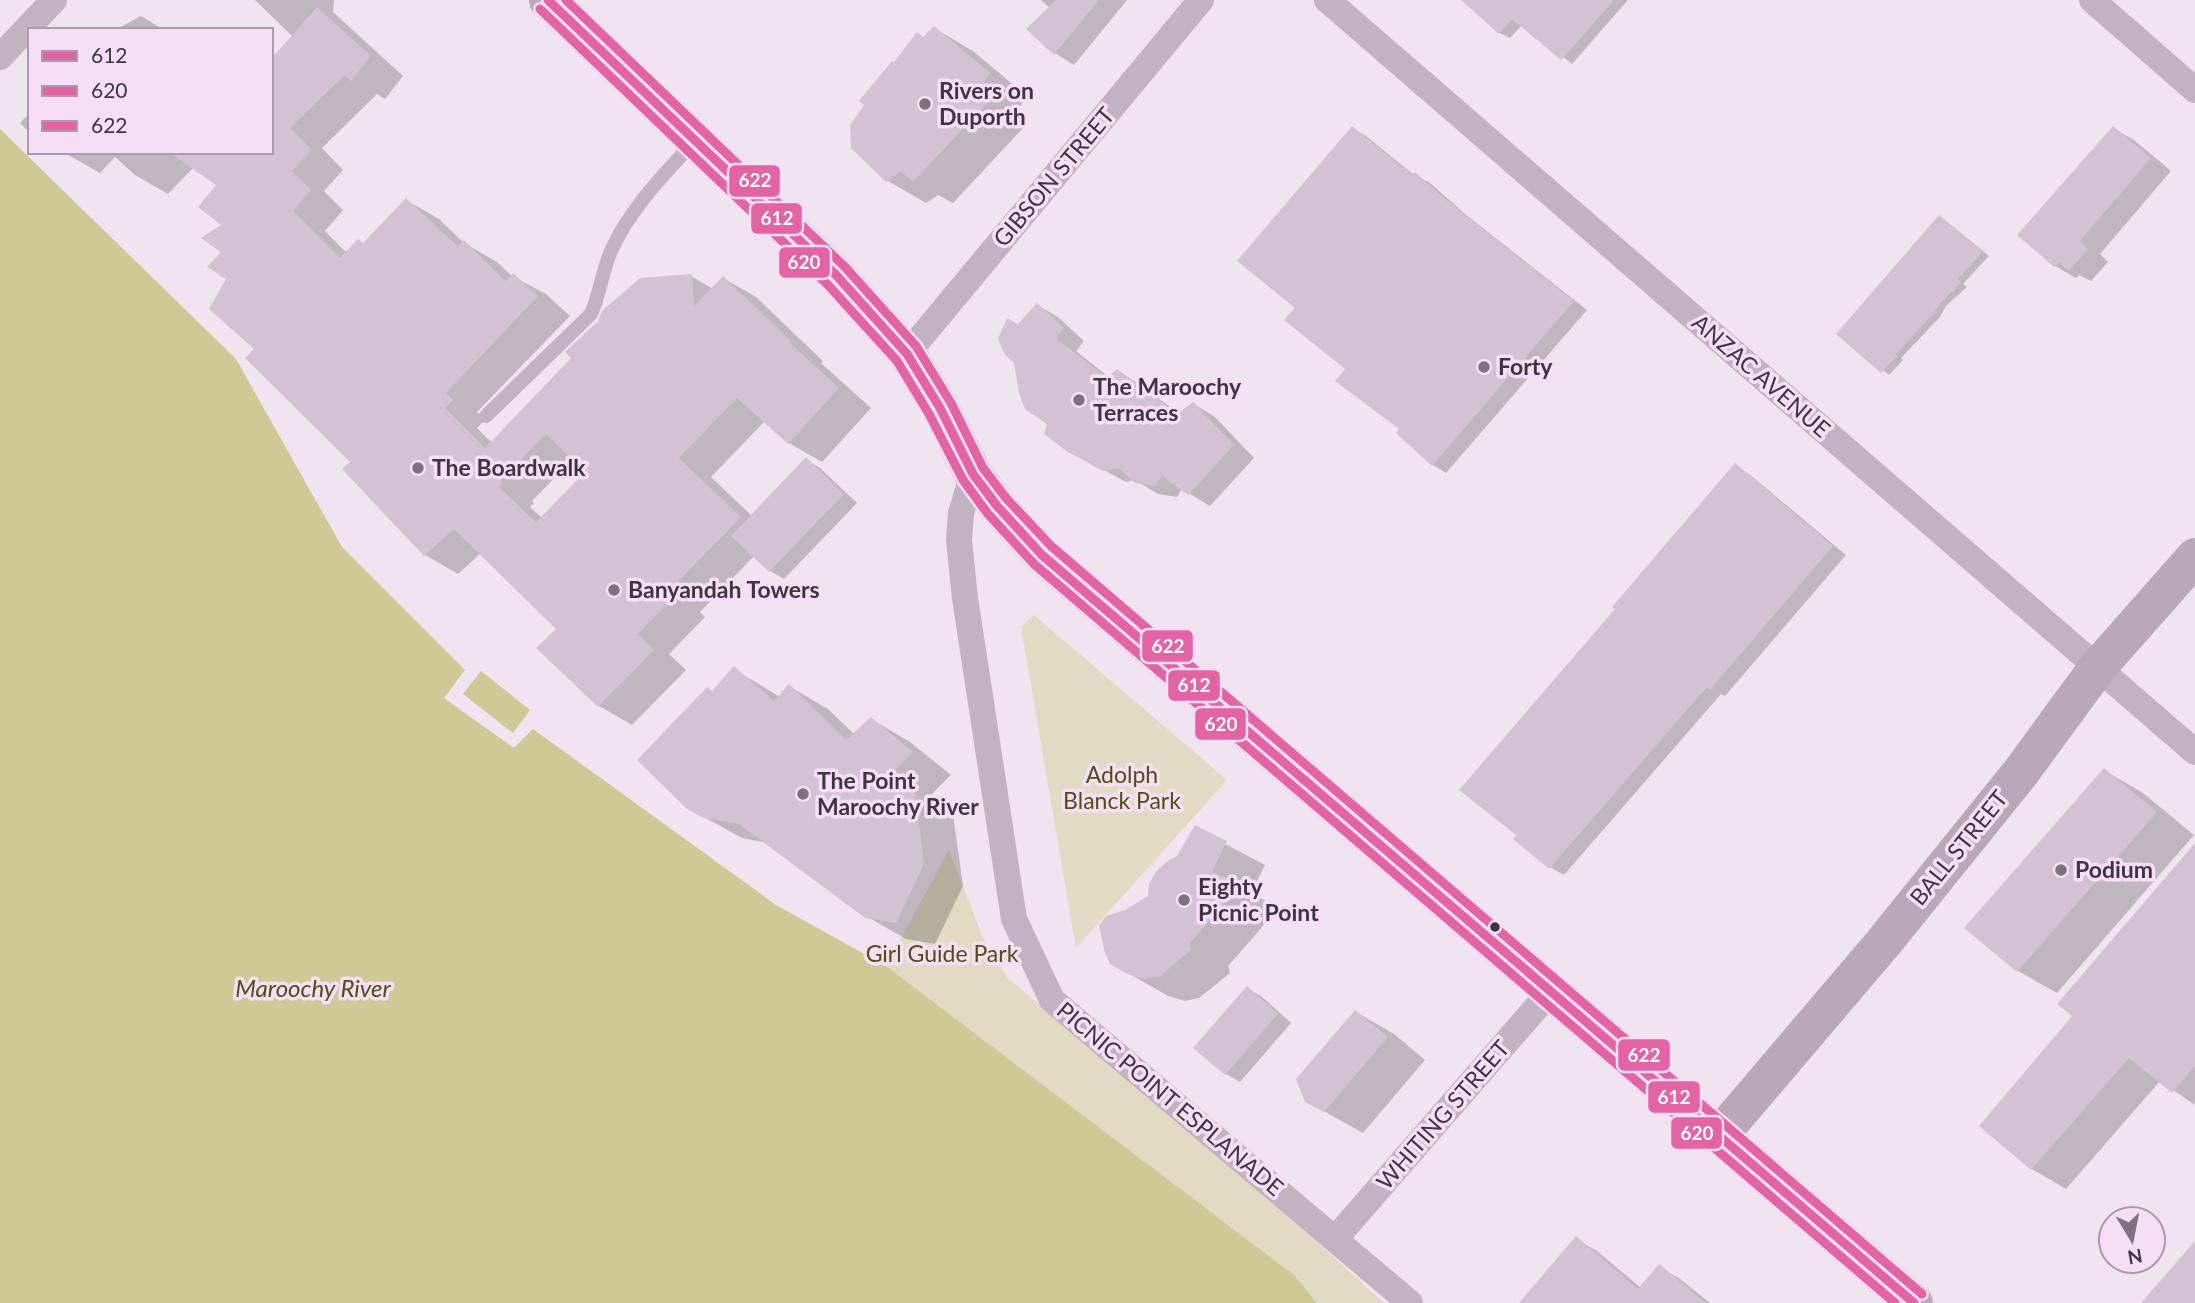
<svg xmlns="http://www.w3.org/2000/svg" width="2195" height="1303" font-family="Lato,sans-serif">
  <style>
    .green { fill: #e2dbc4 }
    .water { fill: #cfc995 }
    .shadow { fill: #0003; fill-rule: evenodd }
    .building { fill: #d3c2d3; fill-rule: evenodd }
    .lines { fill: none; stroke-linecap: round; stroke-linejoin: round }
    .service { stroke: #c1b3c1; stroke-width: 14 }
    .minor { stroke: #c1b3c1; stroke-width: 26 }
    .secondary { stroke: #b8a8b8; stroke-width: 38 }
    .primary { stroke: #bab; stroke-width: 38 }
    .bus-1-casing { stroke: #f6dff6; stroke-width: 14 }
    .bus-2-casing { stroke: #f6dff6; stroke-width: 14 }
    .bus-3-casing { stroke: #f6dff6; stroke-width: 14 }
    .bus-1 { stroke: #e463a4; stroke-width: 9 }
    .bus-2 { stroke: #e463a4; stroke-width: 9 }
    .bus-3 { stroke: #e463a4; stroke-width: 9 }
    .poi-dot { fill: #7d737d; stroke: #f6dff6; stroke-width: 2.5 }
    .bus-dot { fill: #3e363e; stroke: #f6dff6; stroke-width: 2.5 }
    .labels { text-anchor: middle; stroke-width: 7; stroke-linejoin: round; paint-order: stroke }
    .poi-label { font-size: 23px; font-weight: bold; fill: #3e363e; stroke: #f6dff6; text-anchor: start }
    .street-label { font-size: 23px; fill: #3e363e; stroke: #f6dff6 }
    .park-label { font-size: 23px; fill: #514e11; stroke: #f6dff6 }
    .water-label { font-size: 24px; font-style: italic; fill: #524f13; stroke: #f6dff6 }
    .line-badge { stroke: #f6dff6; stroke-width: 2.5 }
    .badge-label { font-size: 19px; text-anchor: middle; font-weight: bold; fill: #fff }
  </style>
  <rect width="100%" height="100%" fill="#f1e4f1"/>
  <g class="green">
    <polygon points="1034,615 1227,780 1076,948 1021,627"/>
    <polygon points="949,850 983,938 1007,977 1314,1239 1384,1303 1317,1303 1294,1275 886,966"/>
  </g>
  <g class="water">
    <polygon points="0,129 236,359 342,547 465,670 444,698 514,748 533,729 776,905 886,966 1294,1275 1317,1303 0,1303"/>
    <polygon points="481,671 530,710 513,733 463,694"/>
  </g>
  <g class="shadow">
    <path d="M255,0h79l-1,12 70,64 -18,23 -8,-5 -55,54 21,22 -19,21 19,19 -18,21 22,22 17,-9 42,-44 33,19 25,24 33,19 15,14 34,18 24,22 -93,96 8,8 -8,8 15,15 199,-167 22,13 10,-11 33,19 67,64 -2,2 50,45 -49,54 -33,-19 -24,-22 -54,56 41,39 54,-56 14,8 37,35 -73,76 -14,-8 -16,-15 -54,56 5,5 -36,37 17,16 -54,55 -33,-19 -41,-77 -77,-76 -23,21 -33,-19 -72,-93 -97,-113 -27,-71 -10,-94 -25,-17 -26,27 -33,-19 -20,-18 -15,16 -37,-21h208l22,-115zM574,458l14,14 -46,46 -12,-11 4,-4 -2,-2z"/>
    <polygon points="1041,0 1127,0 1074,65 1055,53 1050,8"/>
    <polygon points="1479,0 1628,0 1572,64 1522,25 1510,38 1500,33"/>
    <polygon points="141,16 164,30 115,30"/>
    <polygon points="934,28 973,51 1028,97 1016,111 1026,125 953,203 938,195 926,203 888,181 895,65"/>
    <polygon points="30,113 30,133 20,123"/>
    <polygon points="1352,128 1366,136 1414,175 1429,182 1465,214 1587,310 1446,473 1433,465 1348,369 1298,307"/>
    <polygon points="2113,128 2134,140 2171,171 2100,254 2108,262 2091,281 2079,275 2076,278 2055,266 2020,235"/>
    <polygon points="1946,221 1989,256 1963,284 1967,287 1946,306 1940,317 1901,358 1903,360 1889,375 1839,334"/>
    <polygon points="1037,305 1058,317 1084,341 1076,351 1110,378 1118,371 1139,384 1180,414 1194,404 1215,417 1254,458 1210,506 1182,489 1177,497 1158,494 1135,480 1126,482 1091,463 1049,423 1019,326"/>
    <polygon points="1735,466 1749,474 1846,555 1725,696 1721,694 1564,875 1550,867 1617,609"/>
    <polygon points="734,669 780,697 789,686 828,709 855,735 871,719 910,742 951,775 931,795 952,807 963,886 935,944 906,939 866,916 768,843 742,838 702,816 713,692"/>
    <polygon points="2104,770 2143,793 2194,835 2057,993 2018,971 1967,928"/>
    <polygon points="1195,828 1265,865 1251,893 1272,904 1263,926 1228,966 1230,973 1199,998 1185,1001 1168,996 1128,973 1126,912 1150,897 1178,857"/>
    <polygon points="2195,853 2195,1105 2160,1081 2066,1189 2032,1169 1981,1126 2075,1016"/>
    <polygon points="1247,988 1261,996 1291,1023 1240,1082 1226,1074 1196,1047"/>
    <polygon points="1356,1012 1394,1034 1425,1060 1363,1133 1306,1101"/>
    <polygon points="1576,1239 1597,1251 1641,1288 1659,1267 1680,1279 1710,1303 1541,1303"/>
  </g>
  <g class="building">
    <polygon points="1056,0 1099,0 1054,55 1026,29"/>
    <polygon points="1461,0 1614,0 1561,60 1512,19 1499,34"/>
    <path d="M317,7l54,49 -20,25 -6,-6 -55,53 22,22 -20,21 19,19 -18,21 47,47 18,-19 5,4 43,-45 52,49 6,-7 41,41 8,-8 25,23 -92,97 7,7 -8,8 40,40 86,-90 -6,-6 33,-31 4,-10 38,-33 52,-4 2,32 29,-30 68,65 -1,2 49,45 -51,56 -51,-46 -58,60 62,59 -73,75 6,5 -36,37 16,16 -56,57 -62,-59 20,-19 -102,-100 -30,27 -82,-87 8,-7 -105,-104 9,-9 -45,-40 17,-30 -19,-12 14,-15 -20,-14 20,-13 -23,-18 18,-22 -47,-33h102v-93zM546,434l39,38 -49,50 -37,-35 4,-3 -3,-3z"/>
    <polygon points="934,26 990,73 979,88 988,102 913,182 901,172 886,182 851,148 850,125 864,105 859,101 892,61 894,62 917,32 923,37"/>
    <polygon points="1352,126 1412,175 1415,172 1451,204 1574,301 1432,466 1396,433 1399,429 1335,381 1345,369 1284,320 1295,308 1237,261"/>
    <polygon points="2113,126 2151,158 2080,241 2088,249 2069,271 2059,262 2054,267 2017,235"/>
    <polygon points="1939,215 1983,251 1958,279 1961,283 1940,303 1934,313 1896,354 1897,356 1881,373 1836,334"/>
    <polygon points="1037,303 1064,328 1056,338 1107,378 1117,369 1177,414 1193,402 1234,445 1188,495 1162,476 1155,486 1135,483 1119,468 1103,471 1068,452 1044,434 1047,424 1025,409 1019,393 1014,363 1005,355 998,339 1007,318 1018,324"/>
    <polygon points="806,457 844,494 769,572 731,536"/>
    <polygon points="1735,463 1833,546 1710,690 1707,687 1549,869 1513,839 1516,835 1459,790 1615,609 1612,607"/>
    <polygon points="734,666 774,701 789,684 846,740 871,717 913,752 892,773 914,783 924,864 896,923 865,918 739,824 701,817 686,808 637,760 707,687 712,691"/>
    <polygon points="2104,768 2157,812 2017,972 1964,928"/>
    <polygon points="1195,825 1227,841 1212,872 1234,881 1224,904 1190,943 1191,950 1160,976 1145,979 1127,974 1110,964 1105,953 1099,926 1106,916 1125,910 1148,896 1149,884 1156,872 1166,862 1177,856"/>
    <polygon points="2195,843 2195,1066 2172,1093 2129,1058 2031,1170 1979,1126 2072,1016 2057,1004"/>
    <polygon points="1247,986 1278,1014 1225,1075 1193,1048"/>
    <polygon points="1355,1010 1388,1037 1324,1112 1305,1102 1296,1079"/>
    <polygon points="1576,1236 1638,1289 1659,1264 1706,1303 1519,1303"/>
    <polygon points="2195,1241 2195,1303 2141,1303"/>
  </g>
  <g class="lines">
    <path class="service" d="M486,416l105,-102c9,-20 11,-42 20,-63 18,-41 53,-77 83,-109"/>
    <g class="minor">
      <polyline points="1327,0 2195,752"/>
      <polyline points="2092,0 2195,90"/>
      <polyline points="0,57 54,0"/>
      <polyline points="907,354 1201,0"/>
      <polyline points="973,474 961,513 959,540 965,598 1014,919 1052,1000 1410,1303"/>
      <polyline points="1335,1239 1550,992"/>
    </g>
    <polyline class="secondary" points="1719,1136 1884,942 2021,772 2098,667 2195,557"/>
    <polyline class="primary" points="548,0 837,276 907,354 940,408 973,474 997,506 1042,555 1914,1303"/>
    <g class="bus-1-casing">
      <polyline id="bus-1" points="548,0 837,276 907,354 940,408 973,474 997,506 1042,555 1914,1303"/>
    </g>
    <g class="bus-2-casing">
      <polyline id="bus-2" points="540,9 828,285 897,361 929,414 963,480 988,514 1034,564 1895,1303"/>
    </g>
    <g class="bus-3-casing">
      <polyline id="bus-3" points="566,0 845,267 916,346 951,403 983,468 1006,498 1051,546 1922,1294"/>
    </g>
    <use href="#bus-1" class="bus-1"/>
    <use href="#bus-2" class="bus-2"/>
    <use href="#bus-3" class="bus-3"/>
  </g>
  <g class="poi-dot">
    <circle cx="925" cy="104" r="7"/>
    <circle cx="1484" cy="367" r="7"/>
    <circle cx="1079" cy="400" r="7"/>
    <circle cx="418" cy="468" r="7"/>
    <circle cx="614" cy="590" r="7"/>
    <circle cx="803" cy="794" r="7"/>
    <circle cx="2061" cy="870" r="7"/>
    <circle cx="1184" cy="900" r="7"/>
  </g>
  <circle class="bus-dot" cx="1495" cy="927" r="6"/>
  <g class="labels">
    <g class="poi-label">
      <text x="939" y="99">Rivers on<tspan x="939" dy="26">Duporth</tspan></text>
      <text x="1498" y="375">Forty</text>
      <text x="1093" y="395">The Maroochy<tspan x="1093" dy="26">Terraces</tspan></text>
      <text x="432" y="476">The Boardwalk</text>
      <text x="628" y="598">Banyandah Towers</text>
      <text x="817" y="789">The Point<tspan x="817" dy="26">Maroochy River</tspan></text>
      <text x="2075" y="878">Podium</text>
      <text x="1198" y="895">Eighty<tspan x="1198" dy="26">Picnic Point</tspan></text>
    </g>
    <g class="street-label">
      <text transform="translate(1054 177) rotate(-50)" y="8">GIBSON STREET</text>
      <text transform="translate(1761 376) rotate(41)" y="8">ANZAC AVENUE</text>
      <text transform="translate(1959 848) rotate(-51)" y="8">BALL STREET</text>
      <text transform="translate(1170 1099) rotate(40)" y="8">PICNIC POINT ESPLANADE</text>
      <text transform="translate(1443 1115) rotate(-49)" y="8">WHITING STREET</text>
    </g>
    <g class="park-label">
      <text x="1122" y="783">Adolph<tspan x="1122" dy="26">Blanck Park</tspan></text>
      <text x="942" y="962">Girl Guide Park</text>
    </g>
    <g class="water-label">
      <text x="313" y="997">Maroochy River</text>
    </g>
  </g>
  <g class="line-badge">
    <rect x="728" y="164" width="53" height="34" rx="7" fill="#e463a4"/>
    <rect x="750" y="202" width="53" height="33" rx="7" fill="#e463a4"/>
    <rect x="778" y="246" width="53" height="33" rx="7" fill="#e463a4"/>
    <rect x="1141" y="629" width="53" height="34" rx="7" fill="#e463a4"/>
    <rect x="1167" y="669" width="54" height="33" rx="7" fill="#e463a4"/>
    <rect x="1194" y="707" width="53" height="34" rx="7" fill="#e463a4"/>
    <rect x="1617" y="1038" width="54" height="34" rx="7" fill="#e463a4"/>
    <rect x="1647" y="1080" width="54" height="34" rx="7" fill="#e463a4"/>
    <rect x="1670" y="1116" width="53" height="34" rx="7" fill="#e463a4"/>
  </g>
  <g class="badge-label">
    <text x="755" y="187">622</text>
    <text x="777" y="225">612</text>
    <text x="804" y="269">620</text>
    <text x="1168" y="653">622</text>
    <text x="1194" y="692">612</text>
    <text x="1221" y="731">620</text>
    <text x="1644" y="1062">622</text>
    <text x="1674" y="1104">612</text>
    <text x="1697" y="1140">620</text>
  </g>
  <rect x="28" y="28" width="245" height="126" fill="#f6dff6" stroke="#ac9bac" stroke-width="2"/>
  <rect x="42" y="51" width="35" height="10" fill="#e463a4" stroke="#ac9bac" stroke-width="2"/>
  <text x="91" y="63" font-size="21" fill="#3e363e">612</text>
  <rect x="42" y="86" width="35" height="10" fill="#e463a4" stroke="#ac9bac" stroke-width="2"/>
  <text x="91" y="98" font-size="21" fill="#3e363e">620</text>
  <rect x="42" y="121" width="35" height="10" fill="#e463a4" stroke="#ac9bac" stroke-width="2"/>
  <text x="91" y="133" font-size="21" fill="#3e363e">622</text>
  <g transform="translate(2132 1240) rotate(170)"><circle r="33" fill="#f6dff6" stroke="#ac9bac" stroke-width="2"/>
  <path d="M0-5L12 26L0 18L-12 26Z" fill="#7d737d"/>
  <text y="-10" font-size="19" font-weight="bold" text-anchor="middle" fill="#3e363e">N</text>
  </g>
</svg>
